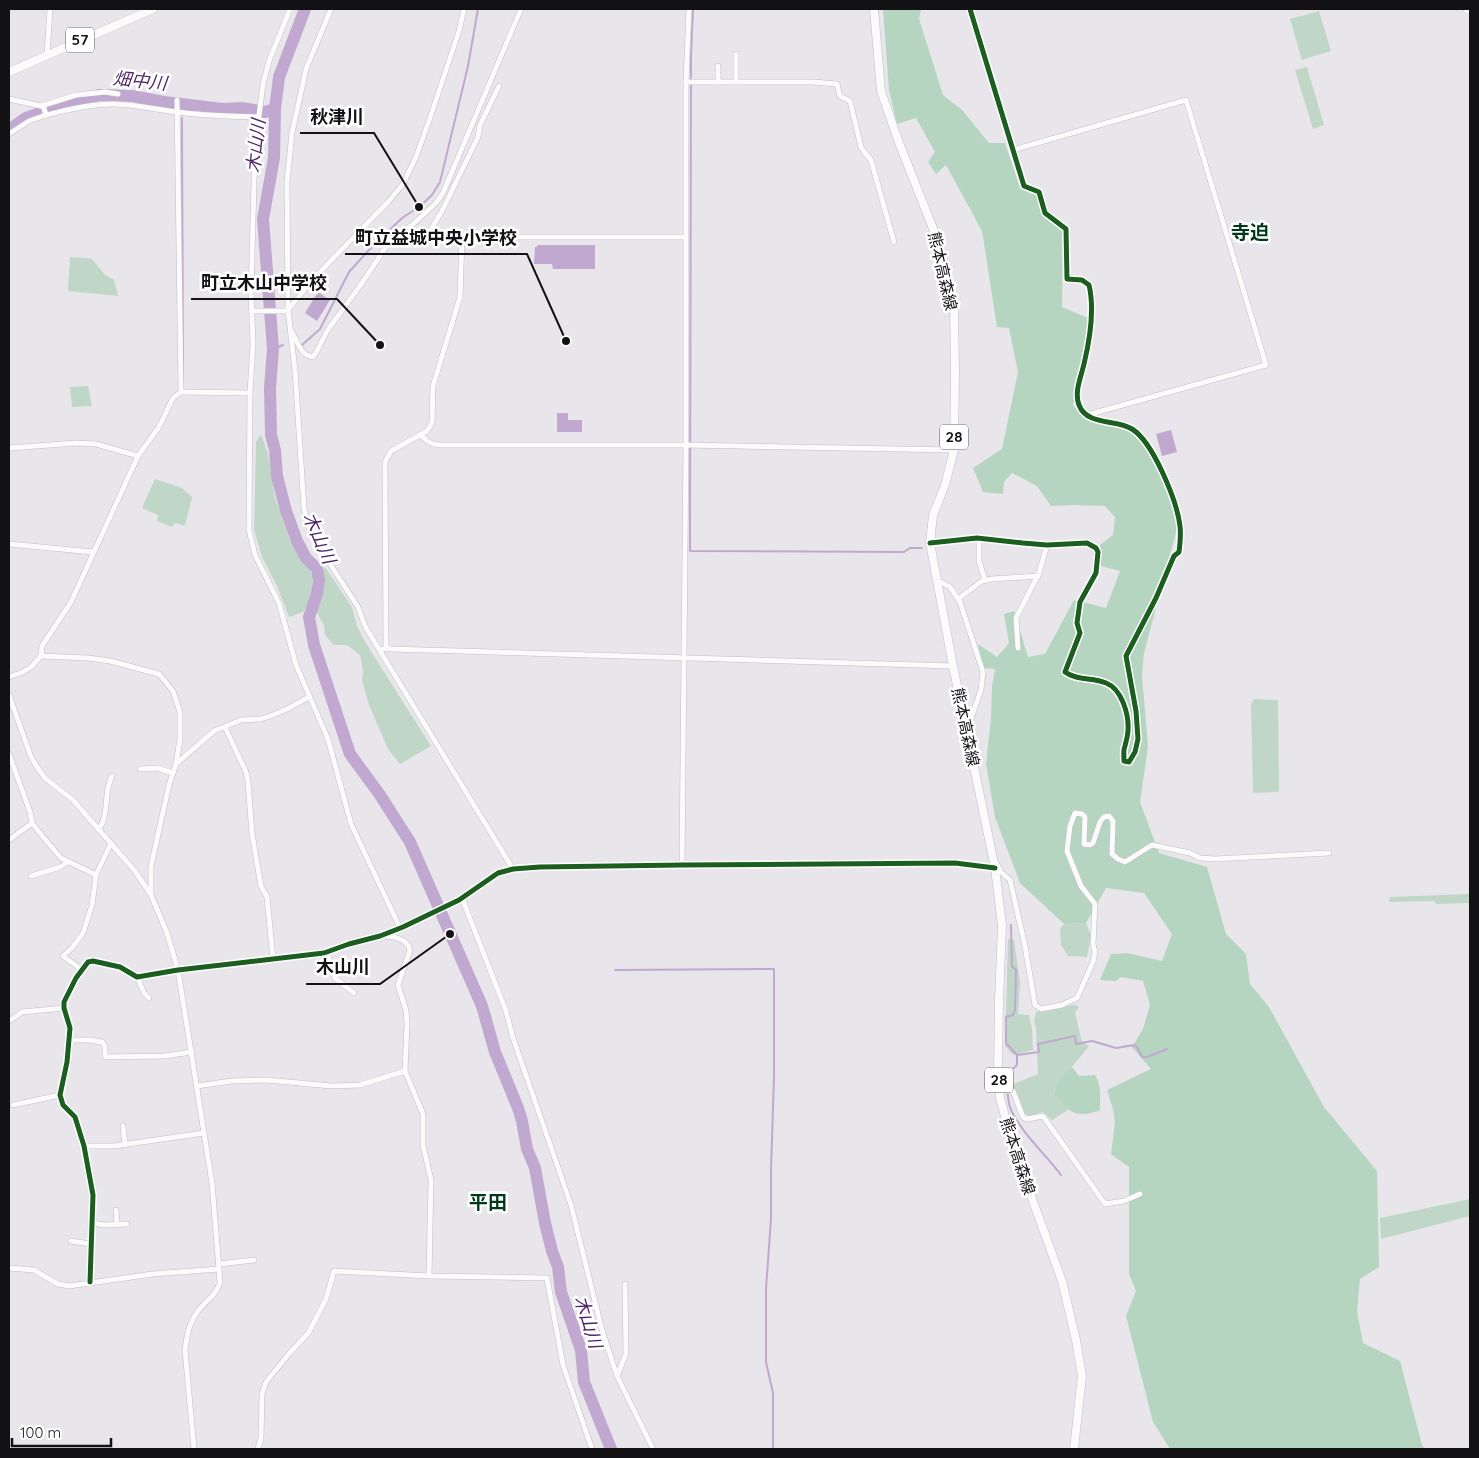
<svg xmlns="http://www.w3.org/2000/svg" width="1479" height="1458" font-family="Quicksand,'Noto Sans JP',sans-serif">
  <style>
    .green { fill: #c0d7c8 }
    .forest { fill: #b5d5c0 }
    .water { fill: #c0a8d0 }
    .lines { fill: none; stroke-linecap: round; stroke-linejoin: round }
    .stream { stroke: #c0a8d0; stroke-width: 2 }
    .river { stroke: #c0a8d0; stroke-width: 12 }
    .minor-casing { stroke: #c0bdc1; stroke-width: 6 }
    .primary-casing { stroke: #c0bdc1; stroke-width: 9 }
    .trunk-casing { stroke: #c0bdc1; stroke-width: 10 }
    .minor { stroke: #fcfbfc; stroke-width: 5 }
    .primary { stroke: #fcfbfc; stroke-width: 8 }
    .trunk { stroke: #fcfbfc; stroke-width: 9 }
    .cycleway-casing { stroke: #fff; stroke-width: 8 }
    .cycleway { stroke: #1b5e20; stroke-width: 5 }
    .labels { text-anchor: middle; stroke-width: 5; stroke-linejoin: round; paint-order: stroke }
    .shield { fill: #fff; stroke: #59585a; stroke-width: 1 }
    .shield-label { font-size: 15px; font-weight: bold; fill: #121113 }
    .street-label { font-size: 16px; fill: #121113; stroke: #fff }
    .water-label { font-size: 18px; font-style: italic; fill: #502669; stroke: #fff }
    .quarter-label { font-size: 19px; font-weight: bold; fill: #003919; stroke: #fff }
    .leader { fill: none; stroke: #121113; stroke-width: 2 }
    .callout-dot { fill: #121113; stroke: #fff; stroke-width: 2 }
    .callout-label { font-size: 18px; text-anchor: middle; font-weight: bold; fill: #121113; stroke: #fff; stroke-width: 5; stroke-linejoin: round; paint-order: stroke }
  </style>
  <rect width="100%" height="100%" fill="#e9e6eb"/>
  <g class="green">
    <polygon points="1319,11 1331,51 1302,60 1290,19"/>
    <polygon points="1307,67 1324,125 1313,129 1295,70"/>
    <polygon points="70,257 87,258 92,259 105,275 114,280 118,296 68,291"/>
    <polygon points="88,386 92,406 72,407 70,387"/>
    <polygon points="261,434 268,454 275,498 290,541 313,576 311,600 303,612 289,617 277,586 262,557 254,530 256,442"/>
    <polygon points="155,479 182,488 192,497 185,526 175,523 172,527 157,521 158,515 142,508"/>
    <polygon points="325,567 352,607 357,626 365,642 431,746 400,764 388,749 369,705 362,680 363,672 360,655 347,645 334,645 325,635 324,625 317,613 318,602 322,589 322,569"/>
    <polygon points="1254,699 1278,700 1279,790 1278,792 1253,793 1251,704"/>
    <polygon points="1470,894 1470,903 1436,904 1434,901 1389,902 1390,897"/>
    <polygon points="1086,923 1091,936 1087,957 1068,956 1061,945 1060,929 1064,924"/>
    <polygon points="1008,939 1014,940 1020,982 1018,1014 1029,1015 1032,1029 1033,1050 1013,1055 1005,1046"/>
    <polygon points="1073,1005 1079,1006 1075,1013 1082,1042 1089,1046 1072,1067 1059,1078 1053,1095 1060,1098 1068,1110 1052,1120 1042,1112 1031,1116 1025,1114 1017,1093 1009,1086 1038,1074 1036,1027 1034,1022 1036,1012"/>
    <polygon points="1470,1199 1470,1216 1381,1239 1380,1218"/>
  </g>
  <g class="forest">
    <polygon points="883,9 921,9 919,19 943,95 962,110 989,143 1005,143 1020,188 1036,195 1043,215 1063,231 1062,307 1088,318 1082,364 1073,405 1087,419 1102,425 1120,428 1134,434 1149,451 1166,484 1178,525 1144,653 1142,675 1148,747 1140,802 1159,853 1207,867 1226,934 1246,954 1250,984 1269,1007 1324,1107 1377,1171 1379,1267 1360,1279 1357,1311 1363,1343 1400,1361 1422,1445 1425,1449 1170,1449 1153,1422 1126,1316 1136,1291 1129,1274 1129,1167 1111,1154 1115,1122 1113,1109 1107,1090 1151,1069 1132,1047 1143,1029 1150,1005 1143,981 1121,977 1116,981 1100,980 1111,954 1127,953 1162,961 1172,934 1144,893 1106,888 1086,923 1064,924 1020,883 995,817 986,764 991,718 992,686 995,669 983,668 978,644 997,657 1009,643 1004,614 1014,611 1028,657 1045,654 1074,600 1106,608 1120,571 1101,566 1100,545 1113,535 1115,517 1105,506 1073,505 1051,506 1037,486 1012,473 1004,482 1003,494 983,492 973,468 1002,449 1018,372 1009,328 997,327 982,231 946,165 936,174 928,162 935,152 916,118 897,124 889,90"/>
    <path d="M1072,1067l7,9 16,-1c7,11 5,23 5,35 -9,4 -23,7 -32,-1 -7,-6 -5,-10 -15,-13l6,-18z"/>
  </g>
  <g class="water">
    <polygon points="537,245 595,245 595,269 553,269 552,264 534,264 535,247 537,247"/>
    <polygon points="318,292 330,300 317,321 305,313"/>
    <polygon points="557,413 568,413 568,420 582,420 582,432 557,432"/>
    <polygon points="1171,430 1177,452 1162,456 1156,434"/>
  </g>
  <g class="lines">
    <g class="stream">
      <polyline points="693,9 691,55 690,551 904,552 910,548 922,548"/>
      <polyline points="182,118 183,385"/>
      <polyline points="302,345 320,329 349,272 368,251 402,218 419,207 432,195 440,182 468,66 478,9"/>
      <polyline points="273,349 283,345"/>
      <path d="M1011,925l1,41 4,4 -1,40 -2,5 -7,2v26l11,12v10l-11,10c1,11 1,25 5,35 11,23 34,44 50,65"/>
      <polyline points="615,970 774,969 774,1077 771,1169 771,1219 766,1289 766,1362 773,1393 773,1449"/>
      <polyline points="1017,1055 1039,1052 1038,1044 1075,1036 1076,1044 1092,1041 1116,1048 1134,1045 1137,1047 1142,1057 1147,1057 1167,1049"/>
    </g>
    <g class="river">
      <polyline points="305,9 279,77 275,109 274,158 263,219 273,349 270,388 271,435 275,450 277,476 286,511 297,541 306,558 317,569 319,580 317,594 309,617 314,645 350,754 380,795 410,842 482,1006 495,1052 518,1108 522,1121 527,1149 535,1168 545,1223 552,1251 558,1267 561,1292 581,1350 584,1382 611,1449"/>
      <polyline points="9,130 26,118 57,107 99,95 132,96 164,102 223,109 242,108 265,112 275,109"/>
    </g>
    <g class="minor-casing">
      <g id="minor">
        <polyline points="290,9 269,61 263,84 255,147 251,293 253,344 250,393 249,530 255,555 279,603 296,665 328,739 351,824 400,928"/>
        <polyline points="331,9 306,69 292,133 287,182 288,310 295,370 304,508 308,526 319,547 358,607 365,626 380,651 513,869"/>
        <polyline points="47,54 50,9"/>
        <polyline points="686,82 813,82 837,84 840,96 850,101 861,147 864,152 871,160 894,242"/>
        <polyline points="718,82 718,66"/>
        <polyline points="736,82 736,54"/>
        <polyline points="499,86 480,125 478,137 443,209 429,233 431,237 685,237"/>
        <polyline points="9,99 41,106 76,95 105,92 118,94"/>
        <path d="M46,115c22,-5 44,-11 67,-11 22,0 43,6 65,8 26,4 53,4 80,5"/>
        <polyline points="9,134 29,121 46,115 43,105"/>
        <polyline points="1013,150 1186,100 1266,365 1087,415"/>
        <polyline points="252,311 285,311 288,310 312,280 388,202 403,184 416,157 430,118 459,31 464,9"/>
        <path d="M292,332c5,9 9,24 21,25l5,-8 9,-18 35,-48 29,-44 21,-14 24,-22 7,-10 78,-184"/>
        <polyline points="181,392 250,393"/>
        <path d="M421,435c6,7 11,10 20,10h245l268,5"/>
        <polyline points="9,448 76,443 96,444 138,456 159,427 173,398 181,392 177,100"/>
        <polyline points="979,538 979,561 985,580"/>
        <path d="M930,543l47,-5 46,5 24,2 40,-2 9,5 2,4 -2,21 -16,29 -3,21 3,10 -15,39c12,9 28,5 41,11 16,6 23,32 22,47 0,6 -2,11 -3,16 -2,4 -1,10 -1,15l5,1 6,-10 3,-13 -2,-28 -10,-55 30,-58 18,-42 5,-4c1,-8 2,-18 1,-26 -3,-25 -27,-84 -48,-97 -16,-10 -45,-3 -53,-24 -5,-13 2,-28 5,-41 6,-25 11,-54 5,-79l-7,-5 -15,-1 -1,-50 -21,-16 -6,-21 -15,-6 -54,-177"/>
        <polyline points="9,544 93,552"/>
        <polyline points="937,580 950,587 960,602 983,672 981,690 967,730"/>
        <polyline points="958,599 982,581 992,579 1038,576"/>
        <polyline points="386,648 391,649 953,666"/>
        <polyline points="1018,648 1016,618 1039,573 1047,545"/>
        <polyline points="383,649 386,648 385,462 391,451 427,431 432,423 433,386 460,297 462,237"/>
        <polyline points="41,656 88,658 110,661 159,674 173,691 180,712 180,739 176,764 169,785 151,866 151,894"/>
        <polyline points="9,677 23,672 31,667 41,656 42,646 71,602 138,456"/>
        <path d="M9,695l22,62 8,13 6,8 28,22 62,71 16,24 16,38 11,37 34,213 8,99c-3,13 -15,19 -22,29 -9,12 -11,24 -13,39l9,99"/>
        <polyline points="225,727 246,772 248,781 252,834 261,886 267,897 273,959"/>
        <polyline points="9,754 30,812 32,823 39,832 61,858 96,875"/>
        <polyline points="176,764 214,731 241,720 261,719 273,715 287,709 309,697"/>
        <polyline points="140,769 157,768 173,773"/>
        <path d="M99,829c11,-16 4,-37 13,-53"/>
        <polyline points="9,840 32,823"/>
        <polyline points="996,863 1001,872 1010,880 1025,946 1035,1005 1041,1009 1062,1005 1077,998 1093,962 1095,952 1093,944 1095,904 1081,886 1067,851 1070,826 1075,813 1082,814 1085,817 1084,844 1090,845 1093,843 1100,822 1104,817 1109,816 1113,821 1112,854 1118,859 1125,862 1152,845 1190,853 1200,858 1215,859 1329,853"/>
        <polyline points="682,865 686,445 686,82 689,9"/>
        <polyline points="31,876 60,867 68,862"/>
        <polyline points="462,898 506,1011 513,1038 571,1205 602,1330 617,1376 653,1449"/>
        <path d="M383,936c10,0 25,3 27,14l-12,35 8,25 1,14 -2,47 18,43v31l8,35 -2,96"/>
        <polyline points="327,952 335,978 354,993"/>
        <polyline points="82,970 63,956 72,948 83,933 92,905 96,875 111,843"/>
        <polyline points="137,977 144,993 149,998"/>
        <polyline points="9,1021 22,1012 64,1008"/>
        <polyline points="69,1040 89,1040 102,1042 105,1046 105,1057 164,1056 192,1052"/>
        <polyline points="197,1086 232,1081 267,1080 331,1086 360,1085 405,1071"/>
        <polyline points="999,1091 1013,1091 1023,1117 1027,1119 1043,1116 1105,1204 1124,1201 1140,1194"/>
        <polyline points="13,1105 60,1095"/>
        <polyline points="123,1126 125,1145"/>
        <polyline points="84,1146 114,1146 204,1133"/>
        <polyline points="116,1210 117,1224"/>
        <polyline points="92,1223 104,1225 127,1224"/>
        <polyline points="71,1241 90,1244"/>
        <polyline points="219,1264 254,1260"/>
        <polyline points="9,1268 34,1270 58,1284 69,1286 153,1274 219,1269"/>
        <polyline points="90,1282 93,1195 84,1146 75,1117 63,1105 60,1095 67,1062 70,1028 64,1008 64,1002 76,978 88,962 93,961 120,967 137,977 178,970 324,953 349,944 380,936 403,927 459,900 498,873 513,869 540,867 682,865 955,863 995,868"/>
        <polyline points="617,1376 626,1354 625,1284"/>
        <polyline points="258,1449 261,1438 262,1394 266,1382 288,1355 309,1332 326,1299 334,1271 429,1276 547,1278 563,1365 592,1449"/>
      </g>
    </g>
    <g class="primary-casing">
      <g id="primary">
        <polyline points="874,9 881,91 898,140 938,241 954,302 955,374 954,450 945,485 933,515 930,543 953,666 995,868 1002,925 999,1000 998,1075 1000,1098 1014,1149 1062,1281 1076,1340 1082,1376 1074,1449"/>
        <polyline points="9,72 153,9"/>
      </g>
    </g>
    <g class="trunk-casing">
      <polyline id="trunk" points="1468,9 1470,9"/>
    </g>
    <use href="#minor" class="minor"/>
    <use href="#primary" class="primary"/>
    <use href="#trunk" class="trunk"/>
    <g class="cycleway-casing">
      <g id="cycleway">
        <path d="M930,543l47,-5 46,5 24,2 40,-2 9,5 2,4 -2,21 -16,29 -3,21 3,10 -15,39c12,9 28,5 41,11 16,6 23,32 22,47 0,6 -2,11 -3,16 -2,4 -1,10 -1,15l5,1 6,-10 3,-13 -2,-28 -10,-55 30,-58 18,-42 5,-4c1,-8 2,-18 1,-26 -3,-25 -27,-84 -48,-97 -16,-10 -45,-3 -53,-24 -5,-13 2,-28 5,-41 6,-25 11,-54 5,-79l-7,-5 -15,-1 -1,-50 -21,-16 -6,-21 -15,-6 -54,-177"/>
        <polyline points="90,1282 93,1195 84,1146 75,1117 63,1105 60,1095 67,1062 70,1028 64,1008 64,1002 76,978 88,962 93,961 120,967 137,977 178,970 324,953 349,944 380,936 403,927 459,900 498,873 513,869 540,867 682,865 955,863 995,868"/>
      </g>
    </g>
    <use href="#cycleway" class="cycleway"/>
  </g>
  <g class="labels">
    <g class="shield">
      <rect x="66" y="27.5" width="28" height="25" rx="4"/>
      <rect x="940" y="424.5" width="28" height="25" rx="4"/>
      <rect x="985" y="1067.5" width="28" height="25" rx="4"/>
    </g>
    <g class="shield-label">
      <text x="80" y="45">57</text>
      <text x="954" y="442">28</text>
      <text x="999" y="1085">28</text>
    </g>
    <g class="street-label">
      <text transform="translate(943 271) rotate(77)" y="6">熊本高森線</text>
      <text transform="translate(966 727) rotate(78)" y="6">熊本高森線</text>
      <text transform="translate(1018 1156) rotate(72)" y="6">熊本高森線</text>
    </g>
    <g class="water-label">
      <text transform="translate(140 81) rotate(6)" y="6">畑中川</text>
      <text transform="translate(256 146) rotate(-84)" y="6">木山川</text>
      <text transform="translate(319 538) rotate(66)" y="6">木山川</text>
      <text transform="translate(588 1322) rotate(73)" y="6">木山川</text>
    </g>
    <g class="quarter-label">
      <text x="1250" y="239">寺迫</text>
      <text x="488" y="1209">平田</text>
    </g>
  </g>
  <path class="leader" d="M419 207L374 133H300M566 341L527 254H345M380 345L337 299H191M450 934L380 984H306"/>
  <g class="callout-dot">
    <circle cx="419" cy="207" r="5"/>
    <circle cx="566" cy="341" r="5"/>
    <circle cx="380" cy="345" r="5"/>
    <circle cx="450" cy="934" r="5"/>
  </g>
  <g class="callout-label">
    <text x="337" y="123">秋津川</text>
    <text x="436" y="244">町立益城中央小学校</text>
    <text x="264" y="289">町立木山中学校</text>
    <text x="343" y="973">木山川</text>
  </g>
  <rect width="1479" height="1458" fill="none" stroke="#121113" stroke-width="20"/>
  <path d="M12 1438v8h99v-8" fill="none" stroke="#121113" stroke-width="2.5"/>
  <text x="20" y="1438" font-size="15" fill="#121113" stroke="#ffffff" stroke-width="4" paint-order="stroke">100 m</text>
</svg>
